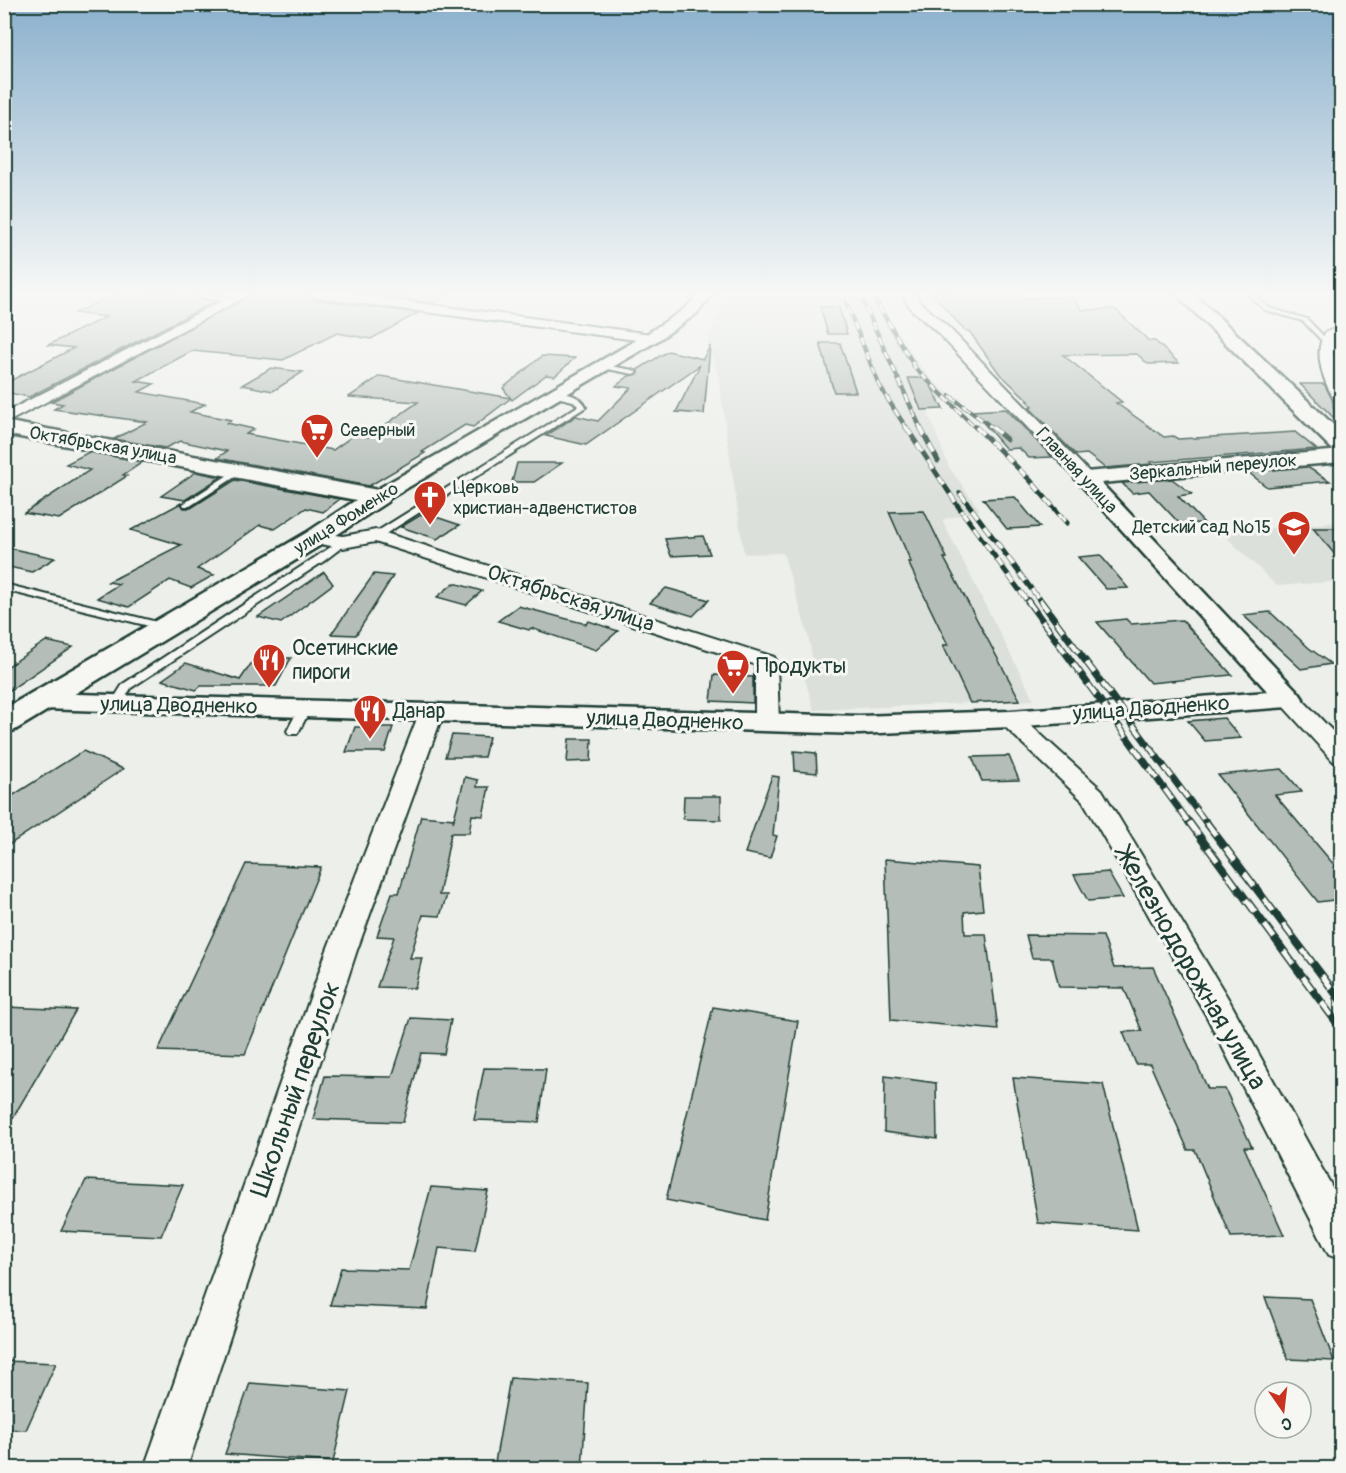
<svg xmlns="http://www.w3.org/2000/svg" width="1346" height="1473" font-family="Pangolin,sans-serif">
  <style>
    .built { fill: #dce0db }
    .building { fill: #b4bdb8; stroke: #1f3d34; stroke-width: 1.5 }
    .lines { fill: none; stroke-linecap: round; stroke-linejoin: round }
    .service-casing { stroke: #1f3d34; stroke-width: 4 }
    .minor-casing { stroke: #1f3d34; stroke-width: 4 }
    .tertiary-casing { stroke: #1f3d34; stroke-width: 5 }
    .secondary-casing { stroke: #1f3d34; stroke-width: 5 }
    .primary-casing { stroke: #1f3d34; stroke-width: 5 }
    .service { fill: #f6f6f2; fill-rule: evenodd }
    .minor { fill: #f6f6f2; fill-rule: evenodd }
    .tertiary { fill: #f6f6f2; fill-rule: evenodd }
    .secondary { fill: #f6f6f2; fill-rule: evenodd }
    .primary { fill: #f6f6f2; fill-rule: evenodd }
    .rail-far3-casing { stroke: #1f3d34; stroke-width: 4.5 }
    .rail-far2-casing { stroke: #1f3d34; stroke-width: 5 }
    .rail-far1-casing { stroke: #1f3d34; stroke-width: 7 }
    .rail-casing { stroke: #1f3d34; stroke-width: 8 }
    .rail-far3 { stroke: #f6f6f2; stroke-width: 3; stroke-dasharray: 8; stroke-linecap: butt }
    .rail-far2 { stroke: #f6f6f2; stroke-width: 4; stroke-dasharray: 10; stroke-linecap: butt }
    .rail-far1 { stroke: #f6f6f2; stroke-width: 4.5; stroke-dasharray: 13; stroke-linecap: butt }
    .rail { stroke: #f6f6f2; stroke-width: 5; stroke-dasharray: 16; stroke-linecap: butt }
    .labels { text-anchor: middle; stroke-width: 6; stroke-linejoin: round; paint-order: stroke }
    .far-poi-label { font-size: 18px; fill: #1f3d34; stroke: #f6f6f2; text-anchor: start }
    .far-street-label { font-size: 18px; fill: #1f3d34; stroke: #f6f6f2 }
    .street-label { font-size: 21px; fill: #1f3d34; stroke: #f6f6f2 }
    .poi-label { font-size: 21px; fill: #1f3d34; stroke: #f6f6f2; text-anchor: start }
    .near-street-label { font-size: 26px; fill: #1f3d34; stroke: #f6f6f2 }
  </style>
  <rect width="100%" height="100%" fill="#edefea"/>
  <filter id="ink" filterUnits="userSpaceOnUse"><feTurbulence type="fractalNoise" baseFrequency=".0167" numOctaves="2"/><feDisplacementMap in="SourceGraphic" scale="12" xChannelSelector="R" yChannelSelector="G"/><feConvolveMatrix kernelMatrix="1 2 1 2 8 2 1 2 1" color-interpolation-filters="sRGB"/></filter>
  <g filter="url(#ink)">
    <g class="built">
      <polygon points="727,293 869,293 928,376 947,392 964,400 914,400 919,410 927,410 949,467 980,510 942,520 1034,700 814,710 799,659 813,662 808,635 783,553 744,554 718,375 707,342"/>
      <polygon points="1341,522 1341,581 1277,586 1221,532"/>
    </g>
    <g class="building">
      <polygon points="117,293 200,293 198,296 199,299 216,301 29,397 4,392 4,384 74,348 48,345 106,317 75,313"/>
      <polygon points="255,293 305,293 313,299 418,313 371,339 337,333 283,360 192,351 136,381 154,384 139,392 205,404 190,412 231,420 227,423 254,429 246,434 333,450 354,435 368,437 418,402 349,397 380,376 511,398 473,427 465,425 422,452 425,453 369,486 217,458 227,451 180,441 165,448 114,439 147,422 54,409 63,404 51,402"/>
      <polygon points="360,293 449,293 434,303"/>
      <polygon points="932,293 1019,293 1022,298 1071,297 1083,310 1115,309 1149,341 1155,341 1179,363 1148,364 1137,354 1063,355 1122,402 1116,403 1164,437 1173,436 1178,439 1295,432 1316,449 1150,462 1152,464 1105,468 1087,454 1076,455 1029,407 1032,406 1027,401 1029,401 999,373 969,331 965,331"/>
      <polygon points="820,307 839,307 847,334 828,334"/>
      <polygon points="820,343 840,343 856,392 834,392"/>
      <polygon points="710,346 704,414 676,412 700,365 586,445 546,436 576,416 598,421 631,388 616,386 629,376 638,374 637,370 668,351 703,359"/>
      <polygon points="542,356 575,358 555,376 546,375 512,400 503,388"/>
      <polygon points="271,368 303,372 273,391 242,385"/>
      <polygon points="908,378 927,378 943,409 921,410"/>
      <polygon points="1300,384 1324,384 1332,399 1335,419"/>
      <polygon points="1006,409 1052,457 1029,458 1019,448 1006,449 973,411"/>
      <polygon points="89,452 143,462 123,475 127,476 59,519 24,513 90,470 66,464"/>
      <polygon points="517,463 562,463 534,482 512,482"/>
      <polygon points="1307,467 1330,481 1267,487 1248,472"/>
      <polygon points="196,472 221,477 185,500 161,496"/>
      <polygon points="1172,479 1192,494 1178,496 1204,523 1180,524 1149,491 1132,493 1122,483"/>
      <polygon points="235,480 340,499 323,512 306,508 275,529 260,525 197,569 214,575 191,588 170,580 129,607 97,598 119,584 108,582 181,545 131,530 181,503 184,508 191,508"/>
      <polygon points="1015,497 1040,527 1007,529 983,499"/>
      <polygon points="924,511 947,558 944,558 1020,700 970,703 943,645 948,645 908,562 911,562 889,512"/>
      <polygon points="424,513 460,525 437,539 401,527"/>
      <polygon points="1313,528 1341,528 1341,562"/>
      <polygon points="703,536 710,554 671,556 665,539"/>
      <polygon points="4,547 55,558 32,572 4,566"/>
      <polygon points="1100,555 1128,588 1106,589 1078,557"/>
      <polygon points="324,572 333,584 281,623 258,617"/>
      <polygon points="374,574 393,576 356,635 331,634"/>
      <polygon points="454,583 482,591 466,605 437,597"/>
      <polygon points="666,588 709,600 693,616 650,603"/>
      <polygon points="518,606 586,624 589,621 618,631 596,650 531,628 529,630 498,621"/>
      <polygon points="1270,612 1309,648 1331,664 1301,669 1243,615"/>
      <polygon points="1126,619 1131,624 1182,620 1232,675 1150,683 1097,622"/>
      <polygon points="46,641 73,647 4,694 4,669"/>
      <polygon points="255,658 291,658 276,686 201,686 196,690 162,680 186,663 240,680"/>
      <polygon points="714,675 753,677 753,703 711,701"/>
      <polygon points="1224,718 1241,738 1205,741 1188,721"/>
      <polygon points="355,727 393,727 385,752 346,752"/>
      <polygon points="452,735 489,737 484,757 445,757"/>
      <polygon points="569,739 592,739 591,761 567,762"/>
      <polygon points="83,751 123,769 4,848 4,801"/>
      <polygon points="794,751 816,753 817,773 795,771"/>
      <polygon points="1009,756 1019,780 982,781 972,757"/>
      <polygon points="1282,769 1302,792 1275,795 1341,873 1341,899 1318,902 1218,775"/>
      <polygon points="772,776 779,777 773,835 777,836 770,858 745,853"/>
      <polygon points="465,777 478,780 477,787 489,787 483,816 472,815 469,833 451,833 439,895 447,895 440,916 423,915 410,958 422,958 415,988 377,987 394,937 377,936 392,893 399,893 421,816 454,819 453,822"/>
      <polygon points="684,796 721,796 721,820 683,819"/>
      <polygon points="885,859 978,867 983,910 964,912 965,934 986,934 998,1030 891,1020"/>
      <polygon points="246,864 321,867 245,1054 158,1051"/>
      <polygon points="1108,872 1123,898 1088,901 1074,875"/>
      <polygon points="1026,935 1103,936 1114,968 1153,967 1208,1089 1225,1089 1252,1147 1244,1147 1284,1235 1231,1237 1195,1150 1188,1150 1150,1064 1136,1064 1123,1032 1142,1031 1124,988 1059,987 1052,958 1032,958"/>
      <polygon points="4,1007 76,1010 4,1133"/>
      <polygon points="713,1007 798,1021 765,1220 666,1200"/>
      <polygon points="411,1018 451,1020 444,1054 421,1053 403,1122 313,1119 325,1076 392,1077"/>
      <polygon points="484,1068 546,1069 539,1122 474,1120"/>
      <polygon points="885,1076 936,1083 937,1139 884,1132"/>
      <polygon points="1013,1078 1103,1084 1138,1230 1038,1223"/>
      <polygon points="86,1180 183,1185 161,1236 61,1231"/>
      <polygon points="431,1187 488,1191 475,1251 439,1248 427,1309 330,1305 341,1268 409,1270"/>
      <polygon points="1265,1297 1310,1299 1334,1361 1288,1359"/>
      <polygon points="4,1361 56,1363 26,1430 4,1429"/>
      <polygon points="510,1378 588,1383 582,1468 494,1468"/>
      <polygon points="250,1383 350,1391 333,1462 225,1454"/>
    </g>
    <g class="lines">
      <g class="service-casing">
        <g id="service">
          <polygon points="1251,293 1261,293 1256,296 1269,308 1307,319 1329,342 1324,343 1303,321 1265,310 1249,296"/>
          <polygon points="203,294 234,298 237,300 234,302 201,297 200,296"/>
          <polygon points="599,364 633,370 637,372 633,374 602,368 599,368"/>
          <path d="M552,392c12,0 29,3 34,15l-207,131h-6v-4l205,-128 -5,-5 -21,-5z"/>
          <polygon points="239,468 246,470 190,506 184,506 183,504"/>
          <polygon points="343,539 346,540 346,544 324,561 131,688 121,705 113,705 111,703 123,684"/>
          <polygon points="4,584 169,625 170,627 165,630 4,590"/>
          <polygon points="305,705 311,708 299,731 297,734 289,734 287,731 299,708"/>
        </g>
      </g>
      <g class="minor-casing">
        <g id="minor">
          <polygon points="237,293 253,293 4,424 4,413"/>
          <polygon points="307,293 342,293 651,334 658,338 651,342 313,297"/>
          <polygon points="901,293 913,293 921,303 949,328 1091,474 1094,478 1091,482 1079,482 939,334 911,309"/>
          <path d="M1342,326v9l-7,4 -2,15 9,28v23l-5,-1c-12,-18 -26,-53 -11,-72z"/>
          <polygon points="376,530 774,657 777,662 779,724 775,729 767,731 759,729 755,724 755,665 745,661 375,542 343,548 308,542 306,538 308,534 315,532 343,536"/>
          <polygon points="1289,692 1297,694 1342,741 1342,764 1333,761 1281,704 1277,699 1281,694"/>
          <polygon points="432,704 440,706 444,711 357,950 187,1468 144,1468 327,950 420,711 424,706"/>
          <polygon points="1010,712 1018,714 1102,790 1229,1000 1342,1205 1342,1260 1329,1255 1207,1017 1083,801 1002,724 998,719 1002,714"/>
        </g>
      </g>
      <g class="tertiary-casing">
        <g id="tertiary">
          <polygon points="699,293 714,293 696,314 657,341 385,501 378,503 371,501 367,497 371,493 645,335 686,308"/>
          <polygon points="1342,450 1342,462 1101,483 1299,693 1303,699 1299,705 1289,707 1010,727 859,734 41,709 31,707 27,701 31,695 41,693 859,716 1010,711 1268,692 1075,478 1078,474 1085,472"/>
        </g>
      </g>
      <g class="secondary-casing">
        <polygon id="secondary" points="4,421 378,490 387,492 390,497 387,502 324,543 15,730 4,733 4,709 306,533 356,500 4,434"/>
      </g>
      <g class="primary-casing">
        <polygon id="primary" points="1175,293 1193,293 1342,433 1342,453 1334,451"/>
      </g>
      <use href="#service" class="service"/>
      <use href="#minor" class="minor"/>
      <use href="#tertiary" class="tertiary"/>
      <use href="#secondary" class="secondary"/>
      <use href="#primary" class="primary"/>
      <g class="rail-far3-casing">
        <g id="rail-far3">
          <polyline points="842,293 880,387 907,429"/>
          <polyline points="859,293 921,429"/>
          <polyline points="871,293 916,369 977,429"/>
          <polyline points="950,396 994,429"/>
        </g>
      </g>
      <g class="rail-far2-casing">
        <g id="rail-far2">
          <polyline points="906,427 958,506 1028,602"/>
          <polyline points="920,427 938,461"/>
          <polyline points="976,427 1030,480 1067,523"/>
          <polyline points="992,427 1007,440"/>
          <polyline points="960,493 1041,602"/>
        </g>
      </g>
      <g class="rail-far1-casing">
        <g id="rail-far1">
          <polyline points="1027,600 1190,824"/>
          <polyline points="1040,600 1207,824"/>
        </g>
      </g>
      <g class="rail-casing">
        <g id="rail">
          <polyline points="1189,822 1342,1030"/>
          <polyline points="1206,822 1342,1002"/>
        </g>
      </g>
      <use href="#rail-far3" class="rail-far3"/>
      <use href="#rail-far2" class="rail-far2"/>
      <use href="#rail-far1" class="rail-far1"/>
      <use href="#rail" class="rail"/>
    </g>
  </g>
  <linearGradient id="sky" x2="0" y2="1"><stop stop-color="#8bb0cd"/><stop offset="0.59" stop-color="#f7f8f6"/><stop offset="1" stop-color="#f7f8f6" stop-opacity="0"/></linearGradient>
  <rect width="1346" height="499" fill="url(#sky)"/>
  <defs>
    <g id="supermarket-pin" transform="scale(1.725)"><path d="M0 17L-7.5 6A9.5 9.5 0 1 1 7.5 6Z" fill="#c8321e" stroke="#f6f6f2"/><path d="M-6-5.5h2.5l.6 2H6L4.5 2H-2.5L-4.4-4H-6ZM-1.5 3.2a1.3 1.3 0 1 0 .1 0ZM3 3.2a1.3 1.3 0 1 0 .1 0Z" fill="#fff"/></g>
    <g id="church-pin" transform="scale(1.725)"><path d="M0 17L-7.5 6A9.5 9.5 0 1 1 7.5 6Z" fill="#c8321e" stroke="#f6f6f2"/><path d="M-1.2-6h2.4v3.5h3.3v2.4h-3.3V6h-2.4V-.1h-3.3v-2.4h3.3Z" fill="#fff"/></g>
    <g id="school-pin" transform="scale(1.725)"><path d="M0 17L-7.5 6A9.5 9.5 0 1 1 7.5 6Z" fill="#c8321e" stroke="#f6f6f2"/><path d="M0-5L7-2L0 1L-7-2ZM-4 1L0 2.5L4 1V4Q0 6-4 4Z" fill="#fff"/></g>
    <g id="restaurant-pin" transform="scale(1.725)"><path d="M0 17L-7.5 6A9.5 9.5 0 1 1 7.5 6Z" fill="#c8321e" stroke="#f6f6f2"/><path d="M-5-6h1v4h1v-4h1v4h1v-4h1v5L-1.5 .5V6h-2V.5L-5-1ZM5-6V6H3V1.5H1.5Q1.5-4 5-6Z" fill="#fff"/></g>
  </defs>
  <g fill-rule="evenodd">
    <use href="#supermarket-pin" x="317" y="430"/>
    <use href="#church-pin" x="430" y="497"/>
    <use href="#school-pin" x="1294" y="527"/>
    <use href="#restaurant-pin" x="269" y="660"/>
    <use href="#supermarket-pin" x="733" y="666"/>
    <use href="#restaurant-pin" x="370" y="711"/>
  </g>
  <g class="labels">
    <g class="far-poi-label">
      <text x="340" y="436">Северный</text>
      <text x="453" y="493">Церковь<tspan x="453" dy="21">христиан-адвенстистов</tspan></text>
      <text x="1271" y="533" text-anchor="end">Детский сад №15</text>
    </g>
    <g class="far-street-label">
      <text transform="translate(103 445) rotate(10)" y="6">Октябрьская улица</text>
      <text transform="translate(1213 467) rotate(-5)" y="6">Зеркальный переулок</text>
      <text transform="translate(1077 470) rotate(47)" y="6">Главная улица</text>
      <text transform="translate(346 518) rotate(-32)" y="6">улица Фоменко</text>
    </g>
    <g class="street-label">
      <text transform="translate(571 598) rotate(18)" y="7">Октябрьская улица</text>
      <text transform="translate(179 705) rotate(1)" y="7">улица Дводненко</text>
      <text transform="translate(1151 708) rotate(-4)" y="7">улица Дводненко</text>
      <text transform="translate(665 720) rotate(2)" y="7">улица Дводненко</text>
    </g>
    <g class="poi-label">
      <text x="292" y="655">Осетинские<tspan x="292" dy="24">пироги</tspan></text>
      <text x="756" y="673">Продукты</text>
      <text x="393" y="718">Данар</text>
    </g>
    <g class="near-street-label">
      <text transform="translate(1192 968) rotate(60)" y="9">Железнодорожная улица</text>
      <text transform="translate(295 1089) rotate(-71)" y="9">Школьный переулок</text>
    </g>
  </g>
  <rect width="1346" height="1473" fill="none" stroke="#f6f6f2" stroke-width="24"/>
  <rect x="12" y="12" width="1322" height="1449" fill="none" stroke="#1f3d34" stroke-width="2" filter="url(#ink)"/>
  <g transform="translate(1283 1410) rotate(166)"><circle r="28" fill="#f6f6f2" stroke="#a0aca6" stroke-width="1.5"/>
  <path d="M0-4.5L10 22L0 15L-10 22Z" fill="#c8321e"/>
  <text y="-9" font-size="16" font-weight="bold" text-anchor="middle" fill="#1f3d34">С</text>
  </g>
</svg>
